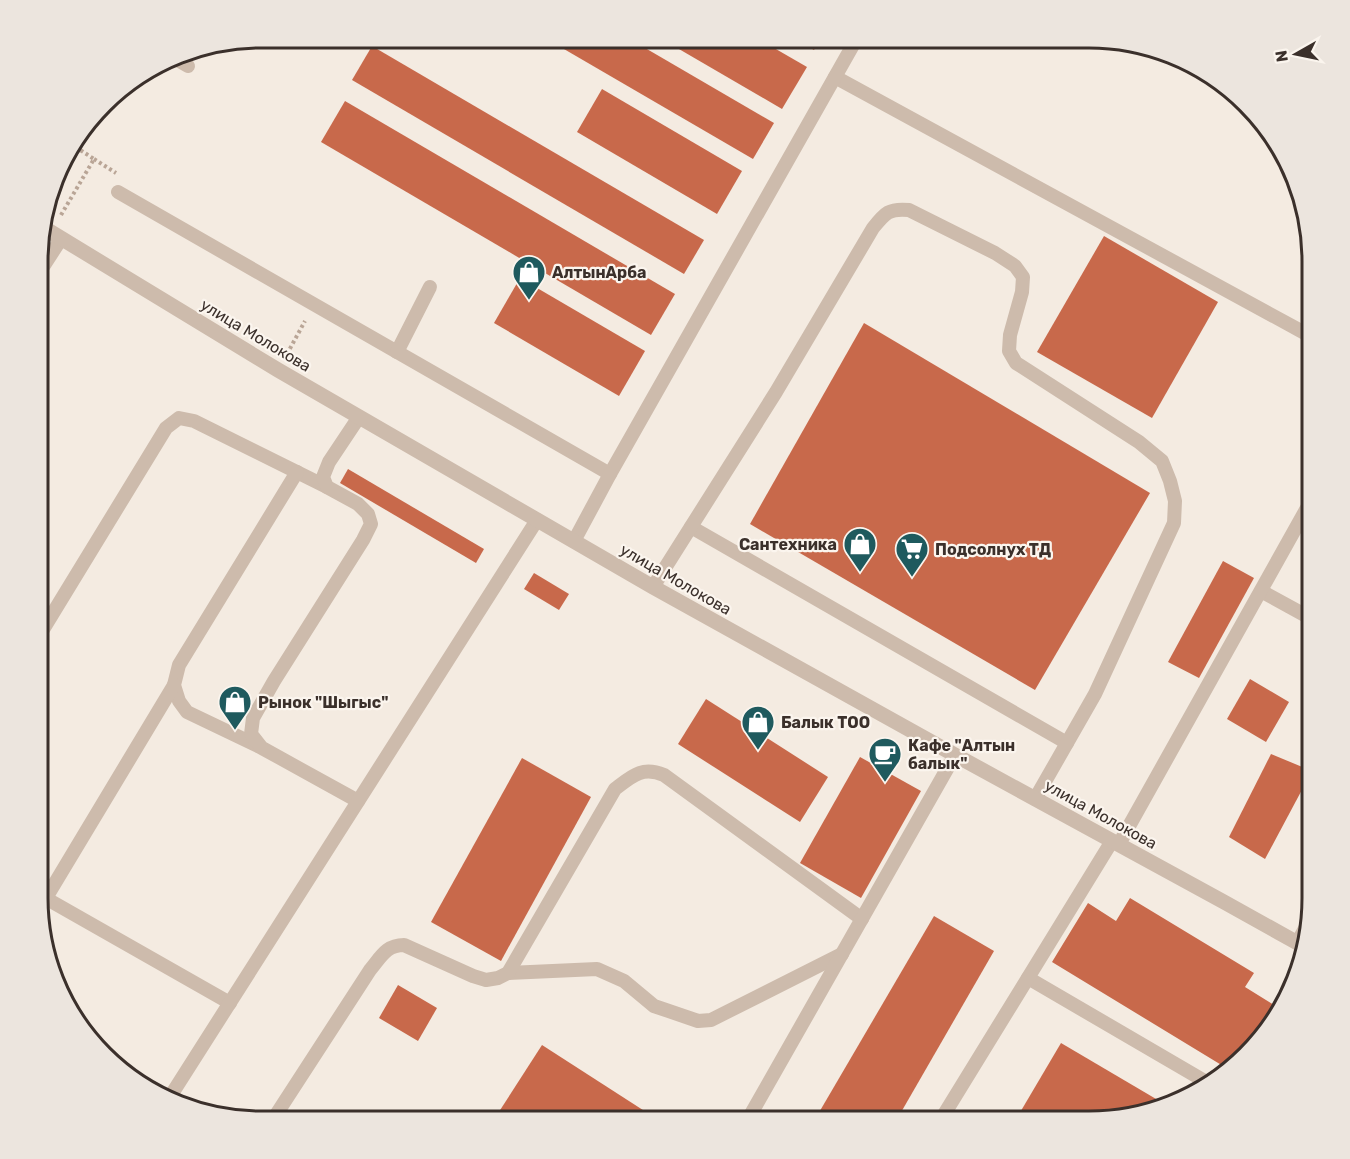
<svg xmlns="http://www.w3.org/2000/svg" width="1350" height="1159" font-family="Rubik,sans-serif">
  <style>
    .building { fill: #c8694b }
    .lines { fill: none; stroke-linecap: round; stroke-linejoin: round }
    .path { stroke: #b9a596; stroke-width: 4; stroke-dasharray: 3 3; stroke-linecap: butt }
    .service { stroke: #cdbbac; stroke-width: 14 }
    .tertiary { stroke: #cdbbac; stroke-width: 15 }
    .labels { text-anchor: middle; stroke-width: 4.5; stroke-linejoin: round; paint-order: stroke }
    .poi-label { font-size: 16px; font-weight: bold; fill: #3b302b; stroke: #fbf5ee; text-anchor: start }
    .street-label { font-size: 16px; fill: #3b302b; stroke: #fbf5ee }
    .rim { fill: none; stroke: #3b302b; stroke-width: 3 }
  </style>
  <rect width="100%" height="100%" fill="#f4ebe1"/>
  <g class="building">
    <polygon points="545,38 628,38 774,123 753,159"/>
    <polygon points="660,38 757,38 807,67 782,109"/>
    <polygon points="793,38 821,38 814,50"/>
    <polygon points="372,46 704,240 684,274 352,80"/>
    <polygon points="602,89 742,171 717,214 577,132"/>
    <polygon points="345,101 675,294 651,335 321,142"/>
    <polygon points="1104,236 1218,302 1152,418 1037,352"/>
    <polygon points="520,278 645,351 619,396 494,323"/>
    <polygon points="864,323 1150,493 1035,690 750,524"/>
    <polygon points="348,469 484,549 476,563 340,483"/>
    <polygon points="1223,561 1254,578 1199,678 1168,662"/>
    <polygon points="534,573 569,594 559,610 524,589"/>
    <polygon points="1250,679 1289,702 1266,742 1227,719"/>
    <polygon points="706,699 828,777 800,822 678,744"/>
    <polygon points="1271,754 1312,771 1265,859 1229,837"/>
    <polygon points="860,757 921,791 861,898 800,863"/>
    <polygon points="522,758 591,797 501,961 431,922"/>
    <polygon points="1130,898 1254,973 1245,987 1279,1008 1247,1056 1228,1069 1052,962 1088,903 1116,921"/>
    <polygon points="934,916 994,951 896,1121 814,1121"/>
    <polygon points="398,985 437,1008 418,1041 379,1018"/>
    <polygon points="1061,1043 1168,1106 1104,1121 1015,1121"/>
    <polygon points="542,1045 660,1121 493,1121"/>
  </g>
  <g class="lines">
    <g class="path">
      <polyline points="94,159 116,173"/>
      <polyline points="61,215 94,159 71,144"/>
      <polyline points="287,354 305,321"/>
    </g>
    <g class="service">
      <polyline points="174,58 188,66"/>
      <polyline points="835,77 1312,337"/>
      <polyline points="118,192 610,474 857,38"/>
      <polyline points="1310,266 1312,267"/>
      <polyline points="39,273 61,239"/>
      <polyline points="397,352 430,287"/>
      <polyline points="691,527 1067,743"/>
      <polyline points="574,541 610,474"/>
      <path d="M653,587l123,-195 97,-164c12,-15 16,-20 36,-18l86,43 20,13 8,11 -1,15 -12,43 -1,16 7,12 123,79 23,19 8,20 5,20 -1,22 -79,171 -60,105"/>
      <polyline points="1261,591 1312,619"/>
      <polyline points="39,636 166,428 179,418 194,421 327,487"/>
      <polyline points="260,747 187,712 179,701 174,685 179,665 297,472"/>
      <polyline points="358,801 262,748 251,734 253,718 274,681 363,540 371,524 368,514 358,504 327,487 323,477 329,462 359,417"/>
      <polyline points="1119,844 1312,499"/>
      <polyline points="40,895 230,1003"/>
      <polyline points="46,898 174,685"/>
      <polyline points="1297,943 1308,923"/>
      <polyline points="508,973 597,969 624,981 654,1006 698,1021 711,1020 842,954"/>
      <polyline points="1028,978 1208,1083"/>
      <polyline points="168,1100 537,520"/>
      <path d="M272,1121l98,-151c11,-13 16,-25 34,-25l69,31 13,4 12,-2 10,-5 107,-184c17,-13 27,-23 49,-14l198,144"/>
      <polyline points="747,1121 955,755"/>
      <polyline points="940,1121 1112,841"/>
    </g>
    <polyline class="tertiary" points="41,226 278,370 653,587 955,755 1224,902 1303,946"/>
  </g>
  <defs>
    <g id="shop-pin" transform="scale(1.725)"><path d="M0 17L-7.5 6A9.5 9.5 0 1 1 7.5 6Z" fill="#1f5a5e" stroke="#fbf5ee"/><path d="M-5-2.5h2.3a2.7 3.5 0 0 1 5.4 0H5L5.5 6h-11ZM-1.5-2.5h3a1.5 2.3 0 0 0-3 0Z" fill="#fff"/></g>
    <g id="supermarket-pin" transform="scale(1.725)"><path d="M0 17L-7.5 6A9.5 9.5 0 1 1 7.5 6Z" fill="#1f5a5e" stroke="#fbf5ee"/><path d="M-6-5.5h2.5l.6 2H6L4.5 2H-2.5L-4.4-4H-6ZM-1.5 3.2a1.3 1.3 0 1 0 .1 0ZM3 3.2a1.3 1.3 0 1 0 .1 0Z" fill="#fff"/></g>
    <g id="cafe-pin" transform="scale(1.725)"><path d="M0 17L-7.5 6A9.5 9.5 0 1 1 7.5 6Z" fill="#1f5a5e" stroke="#fbf5ee"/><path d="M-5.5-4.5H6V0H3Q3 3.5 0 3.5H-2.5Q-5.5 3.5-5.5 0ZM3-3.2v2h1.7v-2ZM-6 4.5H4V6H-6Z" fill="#fff"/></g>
  </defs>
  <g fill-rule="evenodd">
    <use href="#shop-pin" x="529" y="272"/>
    <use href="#shop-pin" x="860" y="544"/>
    <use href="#supermarket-pin" x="912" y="549"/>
    <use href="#shop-pin" x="235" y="702"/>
    <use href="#shop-pin" x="758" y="722"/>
    <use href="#cafe-pin" x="885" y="754"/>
  </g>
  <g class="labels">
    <g class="poi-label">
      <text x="552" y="278">АлтынАрба</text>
      <text x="837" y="550" text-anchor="end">Сантехника</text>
      <text x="935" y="555">Подсолнух ТД</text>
      <text x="258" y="708">Рынок "Шыгыс"</text>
      <text x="781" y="728">Балык ТОО</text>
      <text x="908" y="751">Кафе "Алтын<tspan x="908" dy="18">балык"</tspan></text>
    </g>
    <g class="street-label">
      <text transform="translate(256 335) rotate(31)" y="6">улица Молокова</text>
      <text transform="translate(676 579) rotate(30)" y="6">улица Молокова</text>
      <text transform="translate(1101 814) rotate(29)" y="6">улица Молокова</text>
    </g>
  </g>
  <path d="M0 0H1350V1159H0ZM261 48H1089A213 213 0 0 1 1302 261V898A213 213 0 0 1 1089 1111H261A213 213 0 0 1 48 898V261A213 213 0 0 1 261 48Z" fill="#ece5de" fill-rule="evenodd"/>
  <path class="rim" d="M261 48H1089A213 213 0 0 1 1302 261V898A213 213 0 0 1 1089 1111H261A213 213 0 0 1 48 898V261A213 213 0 0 1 261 48Z"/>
  <g transform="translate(1296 54) rotate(261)" stroke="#fbf5ee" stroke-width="4.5" paint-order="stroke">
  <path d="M0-4.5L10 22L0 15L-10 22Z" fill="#3b302b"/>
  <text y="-9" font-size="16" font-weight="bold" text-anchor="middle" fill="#3b302b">N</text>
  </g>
</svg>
